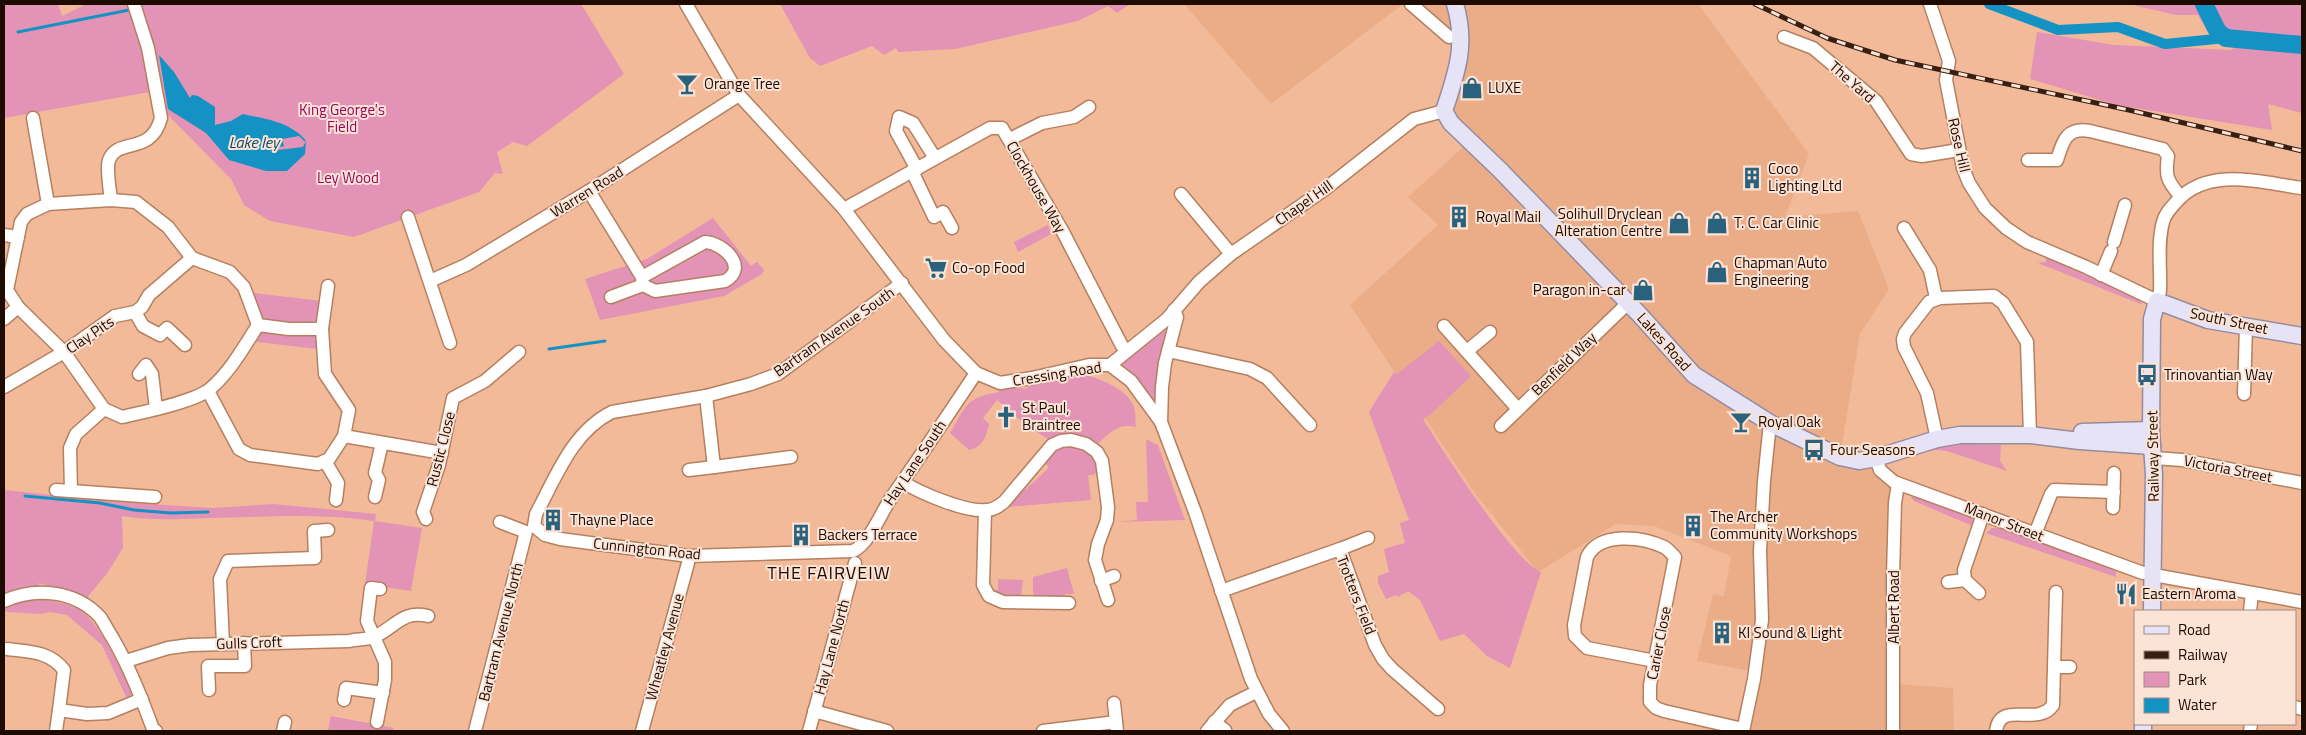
<svg xmlns="http://www.w3.org/2000/svg" width="2306" height="735" font-family="'Titillium Web',sans-serif">
  <style>
    .built { fill: #ebad88 }
    .green { fill: #e293b6 }
    .water { fill: #1392c3 }
    .lines { fill: none; stroke-linecap: round; stroke-linejoin: round }
    .stream { stroke: #1392c3; stroke-width: 3 }
    .canal { stroke: #1392c3; stroke-width: 10 }
    .river { stroke: #1392c3; stroke-width: 18 }
    .minor-casing { stroke: #b48060; stroke-width: 15 }
    .major-casing { stroke: #958b9e; stroke-width: 19 }
    .minor { stroke: #fff; stroke-width: 12 }
    .major { stroke: #e6e3f7; stroke-width: 16 }
    .rail-casing { stroke: #371f13; stroke-width: 5 }
    .rail { stroke: #fbe3d6; stroke-width: 3; stroke-dasharray: 9; stroke-linecap: butt }
    .labels { text-anchor: middle; stroke-width: 4; stroke-linejoin: round; paint-order: stroke }
    .street-label { font-size: 15px; fill: #1d0a01; stroke: #fbe3d6 }
    .poi-label { font-size: 15px; fill: #1d0a01; stroke: #fbe3d6; text-anchor: start }
    .park-label { font-size: 15px; fill: #990660; stroke: #fbe3d6 }
    .water-label { font-size: 16px; font-style: italic; fill: #0a4a63; stroke: #fbe3d6 }
    .quarter-label { font-size: 18px; letter-spacing: 1px; fill: #1d0a01; stroke: #fbe3d6 }
  </style>
  <rect width="100%" height="100%" fill="#f2ba99"/>
  <g class="built">
    <polygon points="1184,4 1403,4 1271,104"/>
    <polygon points="1411,4 1698,4 1809,154 1785,217 1858,211 1889,289 1860,334 1840,457 1876,458 1894,482 1894,684 1953,688 1954,731 1742,731 1751,671 1697,661 1713,594 1724,596 1731,556 1654,526 1616,524 1538,572 1474,492 1350,305 1438,225 1408,197 1470,141 1444,111 1461,51 1449,37"/>
  </g>
  <g class="green">
    <polygon points="4,4 58,4 62,16 86,4 581,4 624,74 527,146 513,142 497,152 503,174 495,173 479,192 354,237 270,221 244,205 231,179 163,110 155,91 4,118"/>
    <polygon points="780,4 1130,4 1117,13 1108,6 1078,21 955,49 898,52 896,48 884,55 872,46 820,66 810,58"/>
    <polygon points="2129,4 2302,4 2302,113 2268,104 2272,130 2117,105 2030,79 2037,32 2114,45 2232,50 2241,31 2207,31 2198,15 2176,15"/>
    <polygon points="713,218 751,266 757,262 764,270 762,274 724,296 600,320 585,279 647,259"/>
    <polygon points="1048,225 1051,234 1018,252 1014,242"/>
    <polygon points="2047,257 2063,262 2070,269 2132,293 2143,305 2038,263 2045,262"/>
    <polygon points="254,293 321,301 318,349 257,342"/>
    <polygon points="1168,330 1165,338 1157,409 1137,378 1122,364 1161,332"/>
    <path d="M1439,341l32,35 -40,38 -8,5c18,29 91,143 118,153l-31,96 -23,-12 -23,-22 -24,7 -20,-41 -12,-9 -10,6 -2,-2 -10,4 -8,-16v-7l11,-4 -5,-23 21,-6 -5,-20 9,-3 -40,-108 25,-40 3,2z"/>
    <path d="M1074,373c18,2 53,14 60,34 2,5 1,14 2,20 -19,-4 -26,5 -39,18l-46,-4 -25,-16 -29,-25 -14,18 6,6c-3,12 -5,23 -20,26l-19,-17c17,-28 15,-35 49,-41l1,-6 8,-1 17,4 9,-5z"/>
    <polygon points="1146,439 1158,445 1185,520 1115,522 1137,520 1136,502 1148,502"/>
    <polygon points="1964,444 2001,445 2000,461 2007,471 1947,451 1928,449 1941,445"/>
    <path d="M1066,446c18,3 28,6 32,24l-4,5h-6l3,25 -84,7c13,-15 29,-25 42,-40l-6,-5 13,-13z"/>
    <path d="M4,490l114,12 95,6 61,-4 102,10 -1,7 47,7 -11,63 -46,-7 9,-63c-54,-8 -110,-4 -164,-3 -29,1 -60,3 -88,-2l1,32 -15,24 -23,28 -25,-11 -21,-6v3l-18,1 -17,8z"/>
    <polygon points="1916,496 1970,517 1974,521 1975,527 1914,501 1911,497"/>
    <polygon points="1992,528 2001,528 2116,569 2116,577 1986,533"/>
    <polygon points="1067,568 1074,594 1065,594 1065,601 1035,598 1033,592 1033,577"/>
    <polygon points="998,579 1023,580 1021,597 1000,598 990,590 998,590"/>
    <path d="M41,599c12,2 27,5 37,10 21,11 44,63 54,84l-5,6 -25,-54 -35,-30 -17,-3 -9,2 -34,-2 -3,-3 14,-7z"/>
    <polygon points="331,716 394,728 393,731 328,731"/>
  </g>
  <path class="water" d="M159,55l15,17 16,26 2,-3 6,1 17,11v18l16,-4 12,-7c22,5 48,8 63,27h-2l-5,-5 -17,3 2,7 -5,1 -1,3 25,-3 3,-6 -1,13 -18,17h-21l-37,-11 -23,-27 -38,-24z"/>
  <g class="lines">
    <g class="stream">
      <polyline points="18,32 129,10"/>
      <polyline points="549,349 605,341"/>
      <polyline points="25,496 100,503 134,510 171,513 208,512"/>
    </g>
    <polyline class="canal" points="1989,4 2058,30 2118,27 2165,44 2226,38"/>
    <polyline class="river" points="2204,4 2218,32 2226,38 2302,45"/>
    <g class="minor-casing">
      <g id="minor">
        <polyline points="686,4 739,95 844,209 944,340 976,373 1000,383 1032,378 1089,365 1110,365 1131,381 1161,422 1195,512 1251,679 1269,714 1283,731"/>
        <polyline points="1411,4 1449,37"/>
        <path d="M1930,4l19,57 -3,19 17,88 6,15 16,25 21,20 21,14 59,25 71,34 3,-10c1,-22 -3,-47 3,-69 2,-9 9,-15 15,-22 32,-34 84,-17 124,-12"/>
        <polyline points="1784,37 1813,48 1876,101 1911,154 1922,156 1959,150"/>
        <polyline points="33,118 48,204"/>
        <polyline points="1010,139 1042,123 1074,117 1089,107"/>
        <path d="M2028,160h29c6,-19 9,-33 33,-29l73,18 5,7c-3,20 -1,25 13,41"/>
        <polyline points="917,169 896,131 899,117 913,123 935,158"/>
        <polyline points="912,171 934,217 943,212 952,228"/>
        <path d="M589,191l53,86 1,8 12,6 70,-10c24,-13 -1,-38 -20,-39l-63,35"/>
        <polyline points="1181,194 1231,254"/>
        <path d="M111,200l25,2 32,25 24,31 38,14 14,15 14,38c-14,22 -28,47 -48,64 -16,13 -67,23 -88,28l-18,-8 -40,-57 -46,-45 -11,-17 14,-68 6,-8 21,-10z"/>
        <path d="M111,200c-1,-9 -5,-31 -2,-40 8,-23 42,-4 52,-42l-13,-70 -14,-44"/>
        <polyline points="844,209 990,128 1002,128 1063,232 1122,346 1127,350"/>
        <polyline points="408,217 450,343"/>
        <polyline points="1904,228 1930,270 1936,298"/>
        <polyline points="4,235 18,237"/>
        <polyline points="2114,242 2125,205"/>
        <polyline points="2101,275 2111,251"/>
        <polyline points="430,281 466,265 589,191 739,95"/>
        <path d="M902,283l-124,91 -27,10 -45,12 -94,16c-40,20 -56,65 -76,102l-2,12 11,9 15,4 129,17 164,-5c16,-7 28,-38 38,-53 29,-41 57,-83 85,-125"/>
        <polyline points="611,297 643,285"/>
        <polyline points="135,312 143,326 160,335 167,328 185,345"/>
        <polyline points="4,319 18,307"/>
        <polyline points="258,325 289,329 322,329"/>
        <polyline points="1444,326 1517,408"/>
        <polyline points="1168,351 1250,369 1267,378 1310,425"/>
        <polyline points="1467,351 1490,332"/>
        <polyline points="1110,365 1167,319 1199,282 1231,254 1325,189 1414,119 1444,111"/>
        <polyline points="139,374 146,365 152,374 156,409"/>
        <polyline points="4,387 64,352 115,316 135,312 142,307 149,295 192,258"/>
        <polyline points="208,391 239,449 250,455 318,464 329,459 344,436 349,410 325,374 322,329 328,286"/>
        <polyline points="2244,394 2246,326"/>
        <polyline points="706,396 714,467 791,457"/>
        <polyline points="104,409 76,434 70,448 71,491 155,497"/>
        <polyline points="1161,422 1162,387 1165,363 1177,317 1174,310"/>
        <polyline points="1501,426 1628,303"/>
        <polyline points="344,436 442,453"/>
        <polyline points="1937,439 1927,393 1904,347 1903,339 1905,333 1929,302 1940,298 1994,296 2003,303 2027,342 2030,435"/>
        <polyline points="1876,458 1880,470 1894,482 2143,573"/>
        <polyline points="2154,458 2182,460 2302,483"/>
        <polyline points="325,461 338,483 336,500"/>
        <polyline points="689,470 714,467"/>
        <path d="M903,482c17,11 64,31 84,28 7,0 12,-4 17,-8l48,-57 9,-4 10,-1 15,4 11,8 5,9 6,46 -1,13 -9,24 -3,16 13,40"/>
        <polyline points="56,490 71,491"/>
        <polyline points="375,497 379,480 375,473 382,443"/>
        <polyline points="2113,508 2114,473"/>
        <polyline points="985,511 983,585 989,596 1003,602 1069,603"/>
        <polyline points="426,519 423,512 439,465 453,398 485,381 519,352"/>
        <polyline points="2035,534 2051,494 2054,490 2114,492"/>
        <polyline points="1340,549 1368,538"/>
        <polyline points="2154,575 2302,602"/>
        <polyline points="1101,581 1114,576"/>
        <polyline points="1948,582 1965,580"/>
        <polyline points="1221,591 1340,549 1375,645 1383,659 1392,669 1438,709"/>
        <polyline points="1979,593 1965,580 1964,570 1983,514"/>
        <path d="M4,601c31,-14 71,-11 96,16 4,6 8,14 12,20 17,29 29,60 41,92l3,2"/>
        <polyline points="2250,611 2252,593"/>
        <polyline points="223,644 220,579 228,561 315,558 314,531 328,530"/>
        <path d="M7,649c23,3 42,2 57,21l-5,40"/>
        <path d="M126,661l42,-13 22,-3 159,-4c8,-2 20,-1 27,-5 20,-10 27,-26 52,-20"/>
        <path d="M1655,661l-68,-13 -12,-12 -1,-11 13,-68c12,-25 54,-21 77,-10 4,2 8,7 11,10l-25,128v17l6,6 8,3 79,18"/>
        <polyline points="2055,667 2070,667"/>
        <polyline points="209,690 208,666 245,666 244,643"/>
        <polyline points="344,700 346,688 383,693"/>
        <polyline points="1114,703 1117,731"/>
        <polyline points="2295,707 2302,709"/>
        <polyline points="814,711 887,731"/>
        <polyline points="377,722 385,680 385,662 367,621 371,588 380,589"/>
        <polyline points="1214,722 1225,730"/>
        <polyline points="56,731 59,710 87,714 108,713 142,699"/>
        <polyline points="283,731 285,722"/>
        <polyline points="475,731 526,532 500,522"/>
        <polyline points="642,731 688,563"/>
        <polyline points="809,731 855,563"/>
        <polyline points="1043,731 1116,722"/>
        <polyline points="1207,731 1230,705 1256,692"/>
        <polyline points="1743,731 1754,679 1762,620 1760,551 1764,481 1770,423"/>
        <polyline points="1893,731 1893,576 1895,503 1898,484"/>
        <path d="M1996,731c4,-32 41,-3 57,-26l3,-113"/>
        <polyline points="2250,731 2251,724"/>
      </g>
    </g>
    <g class="major-casing">
      <g id="major">
        <path d="M1455,4c12,40 2,68 -11,107l7,12 49,47 139,144 55,61 76,48 70,34 19,4 17,-3 61,-19 23,-4h70l50,6 72,5"/>
        <polyline points="2082,432 2151,430"/>
        <polyline points="2152,611 2154,475 2151,430 2152,319 2157,301 2208,320 2302,336"/>
        <polyline points="2143,731 2143,724"/>
      </g>
    </g>
    <use href="#minor" class="minor"/>
    <use href="#major" class="major"/>
    <g class="rail-casing">
      <polyline id="rail" points="1755,4 1827,38 1895,60 2129,110 2302,151"/>
    </g>
    <use href="#rail" class="rail"/>
  </g>
  <defs>
    <g id="bar-bare" transform="scale(1.725)"><path d="M-6-5H6L.8 .8V4.5H3.5V6h-7V4.5H-.8V.8Z" fill="#2a617c" stroke="#fbe3d6" stroke-width="2.5" paint-order="stroke"/></g>
    <g id="shop-bare" transform="scale(1.725)"><path d="M-5-2.5h2.3a2.7 3.5 0 0 1 5.4 0H5L5.5 6h-11ZM-1.5-2.5h3a1.5 2.3 0 0 0-3 0Z" fill="#2a617c" stroke="#fbe3d6" stroke-width="2.5" paint-order="stroke"/></g>
    <g id="building-bare" transform="scale(1.725)"><path d="M-4-6H4V6H1V3H-1V6H-4ZM-2.5-4.3h1.7v1.8h-1.7ZM.8-4.3h1.7v1.8H.8ZM-2.5-1h1.7V.8h-1.7ZM.8-1h1.7V.8H.8Z" fill="#2a617c" stroke="#fbe3d6" stroke-width="2.5" paint-order="stroke"/></g>
    <g id="supermarket-bare" transform="scale(1.725)"><path d="M-6-5.5h2.5l.6 2H6L4.5 2H-2.5L-4.4-4H-6ZM-1.5 3.2a1.3 1.3 0 1 0 .1 0ZM3 3.2a1.3 1.3 0 1 0 .1 0Z" fill="#2a617c" stroke="#fbe3d6" stroke-width="2.5" paint-order="stroke"/></g>
    <g id="bus-bare" transform="scale(1.725)"><path d="M-5-6H5V4H4V6H2V4H-2V6H-4V4H-5ZM-3.5-4V0h7V-4ZM-3.5 1.2v1.5H-2V1.2ZM2 1.2v1.5H3.5V1.2Z" fill="#2a617c" stroke="#fbe3d6" stroke-width="2.5" paint-order="stroke"/></g>
    <g id="church-bare" transform="scale(1.725)"><path d="M-1.2-6h2.4v3.5h3.3v2.4h-3.3V6h-2.4V-.1h-3.3v-2.4h3.3Z" fill="#2a617c" stroke="#fbe3d6" stroke-width="2.5" paint-order="stroke"/></g>
    <g id="restaurant-bare" transform="scale(1.725)"><path d="M-5-6h1v4h1v-4h1v4h1v-4h1v5L-1.5 .5V6h-2V.5L-5-1ZM5-6V6H3V1.5H1.5Q1.5-4 5-6Z" fill="#2a617c" stroke="#fbe3d6" stroke-width="2.5" paint-order="stroke"/></g>
  </defs>
  <g fill-rule="evenodd">
    <use href="#bar-bare" x="687" y="84"/>
    <use href="#shop-bare" x="1472" y="88"/>
    <use href="#building-bare" x="1752" y="178"/>
    <use href="#building-bare" x="1459" y="217"/>
    <use href="#shop-bare" x="1679" y="223"/>
    <use href="#shop-bare" x="1717" y="223"/>
    <use href="#supermarket-bare" x="936" y="268"/>
    <use href="#shop-bare" x="1717" y="272"/>
    <use href="#shop-bare" x="1643" y="290"/>
    <use href="#bus-bare" x="2147" y="375"/>
    <use href="#church-bare" x="1006" y="417"/>
    <use href="#bar-bare" x="1741" y="422"/>
    <use href="#bus-bare" x="1814" y="450"/>
    <use href="#building-bare" x="553" y="520"/>
    <use href="#building-bare" x="1693" y="526"/>
    <use href="#building-bare" x="801" y="535"/>
    <use href="#restaurant-bare" x="2126" y="594"/>
    <use href="#building-bare" x="1722" y="633"/>
  </g>
  <g class="labels">
    <g class="street-label">
      <text transform="translate(1852 82) rotate(41)" y="5">The Yard</text>
      <text transform="translate(1959 145) rotate(77)" y="5">Rose Hill</text>
      <text transform="translate(1036 187) rotate(60)" y="5">Clockhouse Way</text>
      <text transform="translate(587 192) rotate(-32)" y="5">Warren Road</text>
      <text transform="translate(1304 203) rotate(-35)" y="5">Chapel Hill</text>
      <text transform="translate(2229 321) rotate(12)" y="5">South Street</text>
      <text transform="translate(834 332) rotate(-35)" y="5">Bartram Avenue South</text>
      <text transform="translate(90 335) rotate(-34)" y="5">Clay Pits</text>
      <text transform="translate(1664 342) rotate(48)" y="5">Lakes Road</text>
      <text transform="translate(1564 364) rotate(-44)" y="5">Benfield Way</text>
      <text transform="translate(1057 374) rotate(-9)" y="5">Cressing Road</text>
      <text transform="translate(441 449) rotate(-76)" y="5">Rustic Close</text>
      <text transform="translate(2153 456) rotate(-91)" y="5">Railway Street</text>
      <text transform="translate(915 463) rotate(-56)" y="5">Hay Lane South</text>
      <text transform="translate(2228 469) rotate(11)" y="5">Victoria Street</text>
      <text transform="translate(2004 522) rotate(21)" y="5">Manor Street</text>
      <text transform="translate(647 549) rotate(6)" y="5">Cunnington Road</text>
      <text transform="translate(1356 595) rotate(69)" y="5">Trotters Field</text>
      <text transform="translate(1894 607) rotate(-90)" y="5">Albert Road</text>
      <text transform="translate(501 632) rotate(-76)" y="5">Bartram Avenue North</text>
      <text transform="translate(249 643) rotate(-2)" y="5">Gulls Croft</text>
      <text transform="translate(1659 643) rotate(-79)" y="5">Carier Close</text>
      <text transform="translate(665 647) rotate(-75)" y="5">Wheatley Avenue</text>
      <text transform="translate(832 647) rotate(-75)" y="5">Hay Lane North</text>
    </g>
    <g class="poi-label">
      <text x="704" y="89">Orange Tree</text>
      <text x="1488" y="93">LUXE</text>
      <text x="1768" y="174">Coco<tspan x="1768" dy="17">Lighting Ltd</tspan></text>
      <text x="1662" y="219" text-anchor="end">Solihull Dryclean<tspan x="1662" dy="17">Alteration Centre</tspan></text>
      <text x="1476" y="222">Royal Mail</text>
      <text x="1734" y="228">T. C. Car Clinic</text>
      <text x="1734" y="268">Chapman Auto<tspan x="1734" dy="17">Engineering</tspan></text>
      <text x="952" y="273">Co-op Food</text>
      <text x="1626" y="295" text-anchor="end">Paragon in-car</text>
      <text x="2164" y="380">Trinovantian Way</text>
      <text x="1022" y="413">St Paul,<tspan x="1022" dy="17">Braintree</tspan></text>
      <text x="1758" y="427">Royal Oak</text>
      <text x="1830" y="455">Four Seasons</text>
      <text x="1710" y="522">The Archer<tspan x="1710" dy="17">Community Workshops</tspan></text>
      <text x="570" y="525">Thayne Place</text>
      <text x="818" y="540">Backers Terrace</text>
      <text x="2142" y="599">Eastern Aroma</text>
      <text x="1738" y="638">KI Sound &amp; Light</text>
    </g>
    <g class="park-label">
      <text x="342" y="115">King George's<tspan x="342" dy="17">Field</tspan></text>
      <text x="348" y="183">Ley Wood</text>
    </g>
    <g class="water-label">
      <text x="254" y="148">Lake ley</text>
    </g>
    <g class="quarter-label">
      <text x="829" y="579">THE FAIRVEIW</text>
    </g>
  </g>
  <rect width="2306" height="735" fill="none" stroke="#1d0a01" stroke-width="10"/>
  <rect x="2134" y="610" width="162" height="115" fill="#fbe3d6" stroke="#a28c81"/>
  <rect x="2144" y="626" width="25" height="8" fill="#e6e3f7" stroke="#a28c81"/>
  <text x="2178" y="635" font-size="15" fill="#1d0a01">Road</text>
  <rect x="2144" y="651" width="25" height="8" fill="#371f13" stroke="#a28c81"/>
  <text x="2178" y="660" font-size="15" fill="#1d0a01">Railway</text>
  <rect x="2144" y="672" width="25" height="15" fill="#e293b6" stroke="#a28c81"/>
  <text x="2178" y="685" font-size="15" fill="#1d0a01">Park</text>
  <rect x="2144" y="698" width="25" height="15" fill="#1392c3" stroke="#a28c81"/>
  <text x="2178" y="710" font-size="15" fill="#1d0a01">Water</text>
</svg>
